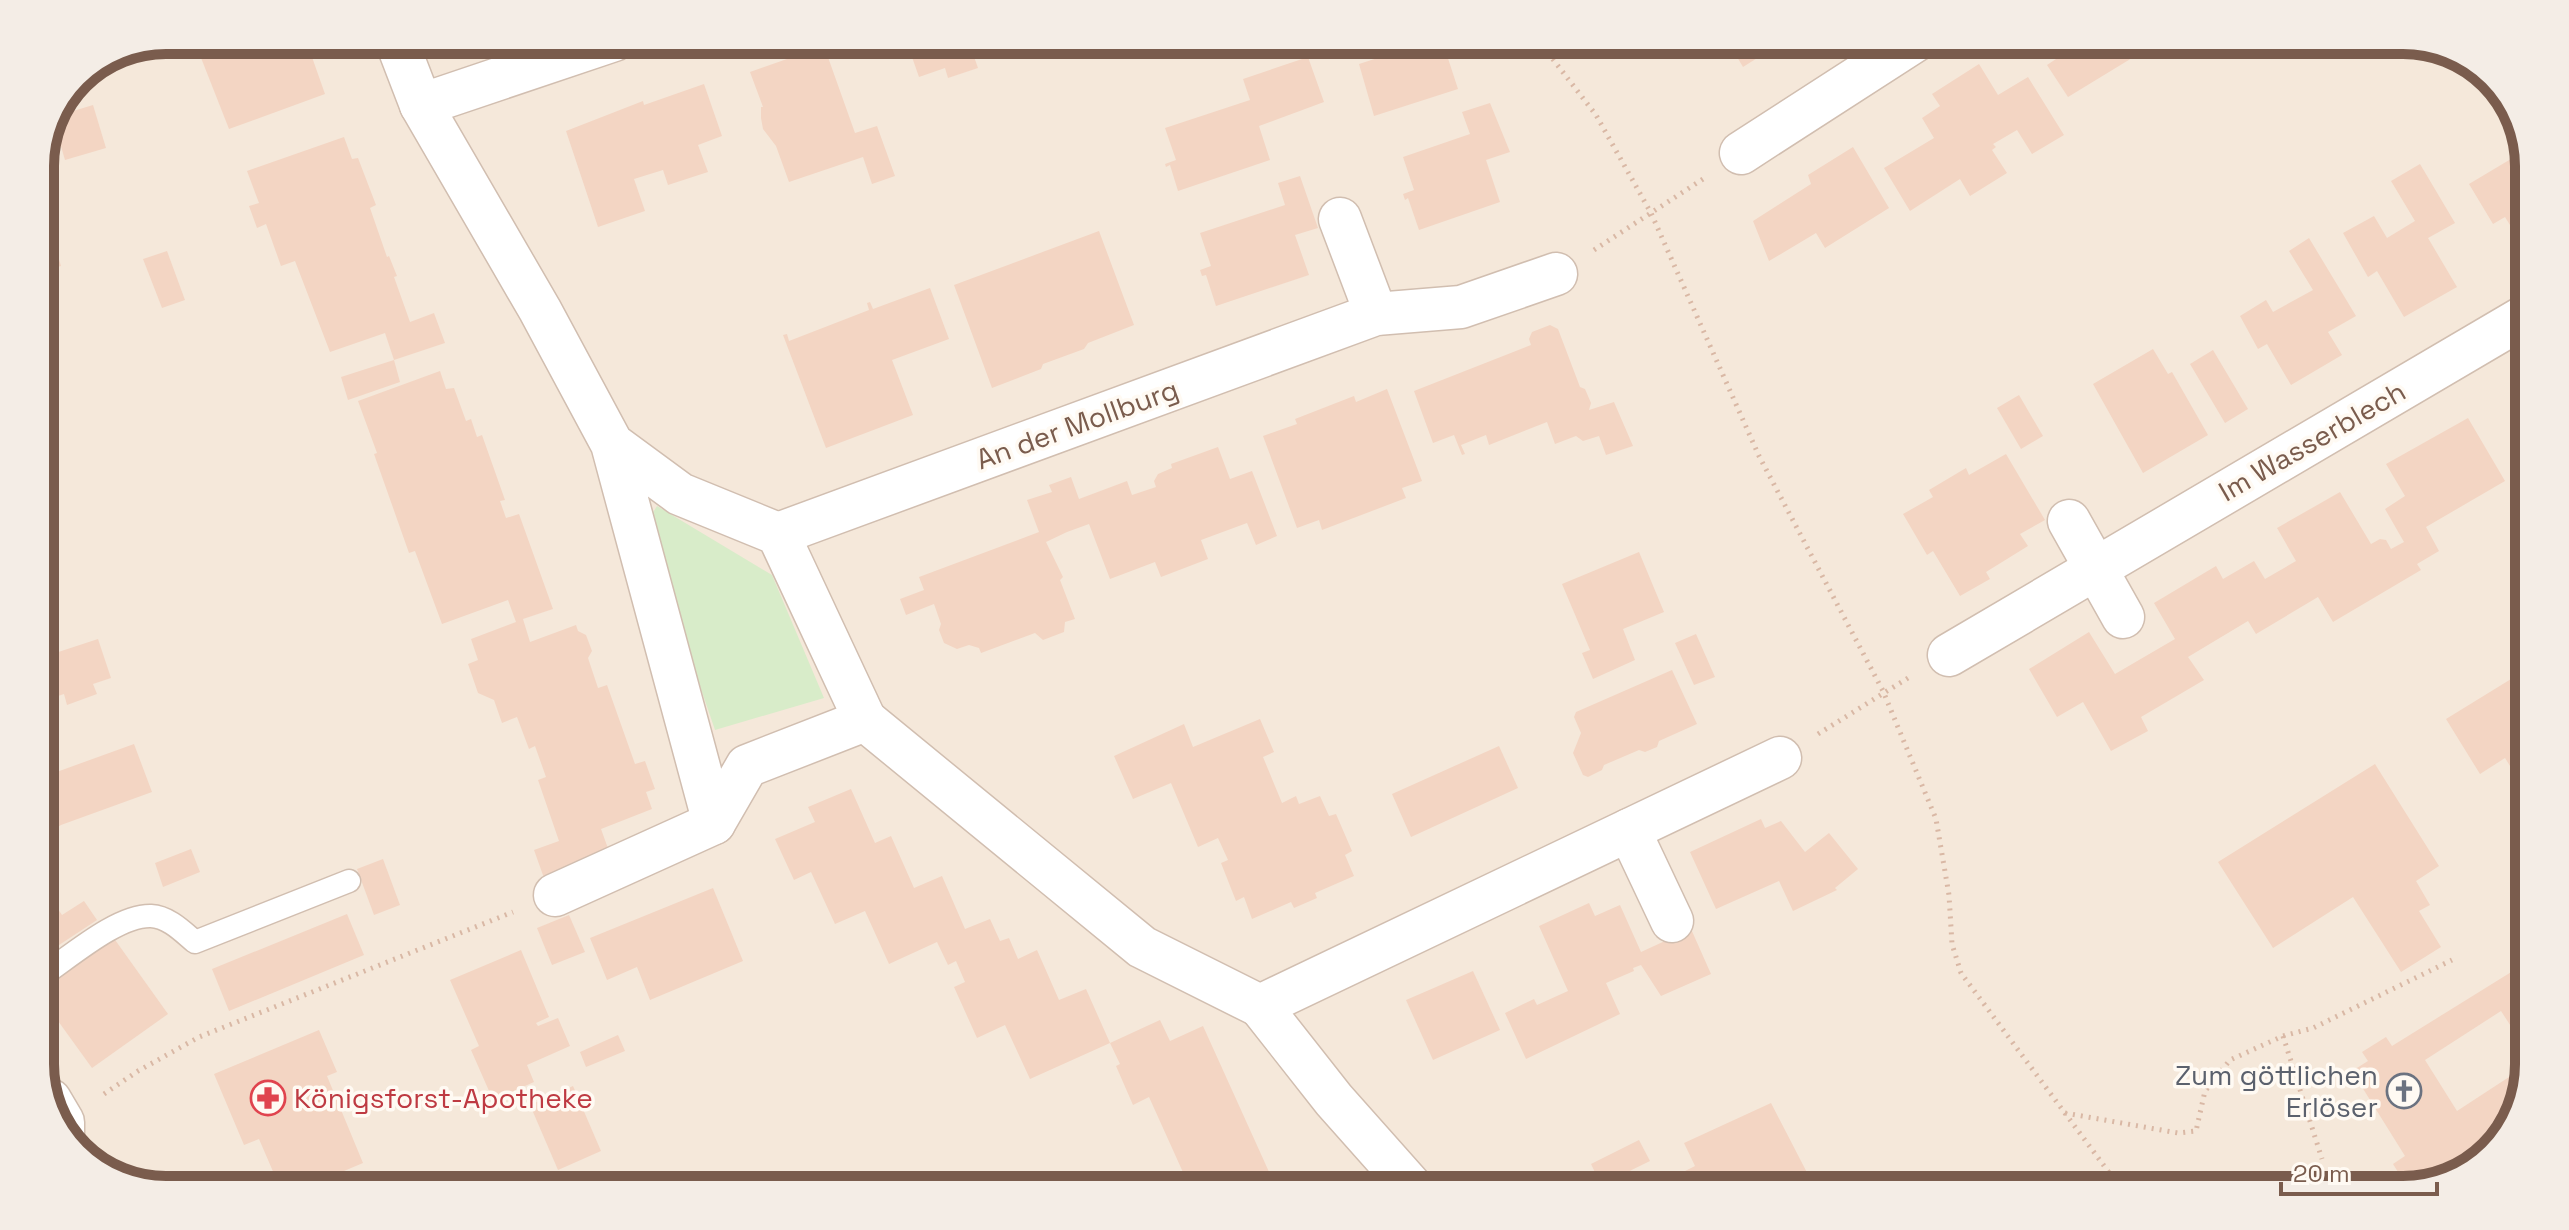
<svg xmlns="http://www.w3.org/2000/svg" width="2569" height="1230" font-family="'Space Grotesk',sans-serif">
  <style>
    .residential { fill: #f5e8da }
    .green { fill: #d8ecc9 }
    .building { fill: #f3d5c3 }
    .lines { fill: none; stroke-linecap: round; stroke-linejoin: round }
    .lane-casing { stroke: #d1beb0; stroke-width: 25 }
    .street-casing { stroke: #d1beb0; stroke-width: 45 }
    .path { stroke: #d9b8a5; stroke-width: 5; stroke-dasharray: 2 6; stroke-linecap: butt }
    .lane { stroke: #fff; stroke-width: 22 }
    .street { stroke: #fff; stroke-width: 42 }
    .labels { text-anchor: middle; stroke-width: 7; stroke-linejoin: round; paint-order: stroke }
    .street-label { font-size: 28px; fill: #7a5c4d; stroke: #fffaf3 }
    .worship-label { font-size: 28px; fill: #5b616d; stroke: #fffaf3; text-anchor: end }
    .health-label { font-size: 28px; fill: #be3a42; stroke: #fffaf3; text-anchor: start }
    .rim { fill: none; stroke: #7a5c4d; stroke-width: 10 }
  </style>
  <rect width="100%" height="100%" fill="#fdf6ec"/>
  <polygon class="residential" points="166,40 2403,40 2458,53 2508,96 2529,158 2529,1064 2516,1119 2473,1169 2403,1190 166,1190 111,1177 62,1134 40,1073 40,158 77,77"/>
  <polygon class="green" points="657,506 772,575 824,698 715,730 645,525"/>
  <g class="building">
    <polygon points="194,40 306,40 325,94 229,129"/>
    <polygon points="906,40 1003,40 1003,41 972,51 978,68 948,78 945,68 919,77"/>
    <polygon points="1157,40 1186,40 1188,46 1162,54"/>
    <polygon points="1432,40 1442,40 1458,89 1374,116 1359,64 1390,54 1394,44 1404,41 1414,46"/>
    <polygon points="1727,40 1786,40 1743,67"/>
    <polygon points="2058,40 2121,40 2132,58 2068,97 2047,65 2065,53"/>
    <polygon points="824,46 855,133 877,126 895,176 872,184 863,157 789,182 776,146 763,129 761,118 761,107 763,107 750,72"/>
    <polygon points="1308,57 1324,102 1259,126 1270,160 1178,191 1170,165 1166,167 1165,164 1176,160 1165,128 1250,100 1243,79"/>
    <polygon points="1979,64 1998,95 2028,77 2064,135 2032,154 2017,130 1993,144 1996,147 1992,150 2007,173 1970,196 1960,179 1910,211 1884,168 1934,138 1922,118 1940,106 1932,94"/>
    <polygon points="704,84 722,136 698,145 708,172 668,185 663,170 634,179 645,211 598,227 566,131 643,101 644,105"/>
    <polygon points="1490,103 1510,152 1486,160 1500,202 1419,230 1408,198 1405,200 1403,194 1414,190 1403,157 1470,134 1462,112"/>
    <polygon points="93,105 106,148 65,160 55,126 60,115"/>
    <polygon points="344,137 352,159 358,158 376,205 370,208 387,257 389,256 397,276 394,277 410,322 434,313 445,343 394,360 385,333 330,352 295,261 281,266 266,224 257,228 249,206 259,203 247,171"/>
    <polygon points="1853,147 1889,208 1825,248 1816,233 1769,261 1753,221 1811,184 1808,175"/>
    <polygon points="2526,150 2529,158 2529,243 2523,246 2505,217 2493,224 2469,184"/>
    <polygon points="2420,164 2455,223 2428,238 2457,287 2404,317 2377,271 2368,277 2343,233 2374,216 2387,238 2415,221 2391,181"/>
    <polygon points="44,168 53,197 41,200 61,266 40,272 40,169"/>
    <polygon points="1300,176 1318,228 1295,235 1309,275 1216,306 1206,275 1202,276 1200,270 1211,266 1200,233 1285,205 1278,183"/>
    <polygon points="1099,231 1134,325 1088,343 1084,349 1043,364 1041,369 992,388 954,285"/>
    <polygon points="2309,238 2356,316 2328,332 2342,355 2291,385 2267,344 2258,349 2240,316 2266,300 2273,312 2313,290 2289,251"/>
    <polygon points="167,251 185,300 162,308 143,259"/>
    <polygon points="930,288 949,339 892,360 913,415 826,448 783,335 787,334 789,341 869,310 867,303 870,302 873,309"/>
    <polygon points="1550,325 1558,329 1580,387 1585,389 1591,403 1589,410 1614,402 1633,446 1606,455 1599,436 1583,441 1576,436 1555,444 1547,422 1489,445 1486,435 1461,445 1465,454 1462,455 1454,435 1433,443 1414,391 1531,345 1529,339 1532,332"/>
    <polygon points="2153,349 2168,374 2172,372 2208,435 2143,473 2093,384"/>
    <polygon points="2213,350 2248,409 2225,423 2190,364"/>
    <polygon points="394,360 400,382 348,400 341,377"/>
    <polygon points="440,371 446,389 454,388 466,421 471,419 477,437 482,435 505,500 500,501 506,518 519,514 553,609 523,619 530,642 576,625 578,631 586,635 592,651 588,658 598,688 607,685 635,764 645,761 655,789 646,792 652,809 601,829 610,854 544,878 534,850 559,841 538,780 546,777 535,746 529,749 517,717 502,723 494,700 478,693 468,664 478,660 471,639 516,622 508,600 442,624 415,551 409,553 374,454 377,453 358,401"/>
    <polygon points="1387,389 1422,481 1402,488 1406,498 1322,530 1319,520 1297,528 1263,436 1297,424 1295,419 1354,396 1356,402"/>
    <polygon points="2019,395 2043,436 2021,449 1997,408"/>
    <polygon points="2468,418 2505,481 2426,527 2439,551 2417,564 2421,570 2333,622 2318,597 2256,634 2248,621 2188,657 2204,680 2141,717 2148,731 2111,751 2083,702 2057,717 2029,669 2089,632 2115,674 2175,639 2154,603 2216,566 2223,579 2254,561 2265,579 2296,561 2277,528 2340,492 2371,544 2380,539 2386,540 2391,549 2404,542 2385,509 2405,496 2386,464"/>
    <polygon points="1218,447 1230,479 1252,471 1277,536 1256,545 1247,523 1201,540 1208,559 1161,577 1155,562 1110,579 1089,524 1067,532 1046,542 1063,577 1060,580 1075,619 1065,622 1064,632 1043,640 1035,633 981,653 979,648 969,645 957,649 944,643 939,630 941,624 934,604 906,615 900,599 924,590 919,577 1039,532 1027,500 1052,492 1049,485 1071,477 1079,499 1127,481 1132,495 1156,487 1154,481 1158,474 1172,468 1171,464"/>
    <polygon points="2006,454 2045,520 2020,534 2028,546 1986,572 1990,579 1960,596 1933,551 1927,555 1903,514 1933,497 1929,490 1966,468 1969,475"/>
    <polygon points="1639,552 1664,612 1623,629 1635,660 1593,679 1582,653 1590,650 1562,584"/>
    <polygon points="1696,634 1715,677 1694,685 1675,643"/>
    <polygon points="98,639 111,678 93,684 97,694 67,705 64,694 55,697 49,682 40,685 40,658"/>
    <polygon points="2529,668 2529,796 2505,758 2480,774 2446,719"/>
    <polygon points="1672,670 1697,724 1659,741 1657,747 1645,752 1639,750 1604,765 1602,770 1588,777 1583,775 1573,753 1581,733 1574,717 1576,712"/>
    <polygon points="1260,719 1274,752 1263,757 1282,803 1296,796 1299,804 1320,796 1329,816 1336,814 1352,851 1345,855 1354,876 1315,893 1317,898 1294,908 1291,902 1252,919 1244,897 1236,901 1221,863 1228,860 1218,838 1198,847 1171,783 1133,799 1114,756 1184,724 1193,747"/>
    <polygon points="134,744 152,792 61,825 43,836 55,855 40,864 40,778"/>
    <polygon points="1499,746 1518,788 1411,837 1392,794"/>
    <polygon points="2375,764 2439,866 2416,881 2430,905 2419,911 2441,947 2401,972 2353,897 2273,948 2218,862"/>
    <polygon points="851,789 875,843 891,836 914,888 942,876 965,929 990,919 1000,941 1009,938 1018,959 1037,950 1059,1000 1086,989 1110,1043 1030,1079 1005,1025 977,1038 954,987 965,982 956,961 948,965 937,942 889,964 865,911 835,924 811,872 794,880 775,839 815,822 808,807"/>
    <polygon points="1761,819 1765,828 1781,821 1805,852 1829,833 1858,869 1835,888 1837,890 1793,911 1779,881 1716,909 1690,852"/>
    <polygon points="191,849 200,872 163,887 155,863"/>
    <polygon points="383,859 400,905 374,915 357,869"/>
    <polygon points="40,883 62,915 84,901 97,920 56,947 44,929 40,932"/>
    <polygon points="713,888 743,961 650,1000 637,967 607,980 590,938"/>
    <polygon points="1589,903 1595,916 1620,905 1641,952 1691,929 1711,974 1661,996 1641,965 1633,968 1634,971 1606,983 1620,1014 1526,1059 1505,1013 1534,999 1537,1005 1568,991 1539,926"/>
    <polygon points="347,914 364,955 229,1011 212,969"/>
    <polygon points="569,915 585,952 552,965 537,928"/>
    <polygon points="113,937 168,1014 92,1068 40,996 40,990"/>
    <polygon points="521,950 549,1017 536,1023 538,1026 558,1018 570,1046 527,1065 534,1082 493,1100 471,1050 479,1046 450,980"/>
    <polygon points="2529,961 2529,1054 2501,1011 2425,1060 2457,1111 2529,1064 2516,1119 2473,1169 2408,1188 2393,1164 2405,1156 2352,1071 2368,1061 2362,1052 2386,1037 2392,1046"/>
    <polygon points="1473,971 1500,1030 1433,1060 1406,1000"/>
    <polygon points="1160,1020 1170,1041 1203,1026 1275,1185 1296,1176 1302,1190 1191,1190 1149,1097 1133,1105 1116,1066 1120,1064 1110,1043"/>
    <polygon points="319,1030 337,1072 327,1076 363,1163 299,1190 281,1190 259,1139 244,1145 214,1074"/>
    <polygon points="618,1035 625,1051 586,1067 580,1052"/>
    <polygon points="573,1086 601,1151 558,1170 530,1105"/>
    <polygon points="1771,1103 1816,1190 1694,1190 1685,1171 1695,1166 1684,1143"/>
    <polygon points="1639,1140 1650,1161 1601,1185 1591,1164"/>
    <polygon points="411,1179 428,1190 404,1190"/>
  </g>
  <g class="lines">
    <g class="lane-casing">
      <path id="lane" d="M40,977c29,-19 77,-62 111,-61 18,1 32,16 44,26l154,-61"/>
    </g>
    <g class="street-casing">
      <g id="street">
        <polyline points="396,40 421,105 614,40"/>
        <polyline points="421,105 540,310 612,444 714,823 747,766 865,720 778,534 680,494 612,444"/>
        <polyline points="1741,153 1916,40"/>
        <polyline points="1340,219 1376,314"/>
        <polyline points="2069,521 2123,617"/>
        <polyline points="778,534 1376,314 1461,307 1556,274"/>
        <polyline points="1949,655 2529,314"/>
        <polyline points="865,720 1142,947 1260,1006 1780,758"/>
        <polyline points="1629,830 1672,921"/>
        <polyline points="555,895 714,823"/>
        <polyline points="1260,1006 1334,1100 1414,1190"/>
        <polyline points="50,1100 63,1122 63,1136"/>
      </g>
    </g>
    <g class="path">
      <polyline points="1538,40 1596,115 1651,213 1759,456 1883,691 1936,819 1949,895 1952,944 1961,973 2122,1190"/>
      <polyline points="1594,250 1703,179"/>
      <polyline points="1818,734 1908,678"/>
      <polyline points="2283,1036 2322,1159"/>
      <polyline points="104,1094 138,1071 199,1037 513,912"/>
      <polyline points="2065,1113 2178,1133 2196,1131 2205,1091 2230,1060 2283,1036 2313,1028 2452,960"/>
    </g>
    <use href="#lane" class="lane"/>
    <use href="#street" class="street"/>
  </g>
  <defs>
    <g id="church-ring" transform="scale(1.8)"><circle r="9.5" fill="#fffaf3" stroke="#6b7280" stroke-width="1.5"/><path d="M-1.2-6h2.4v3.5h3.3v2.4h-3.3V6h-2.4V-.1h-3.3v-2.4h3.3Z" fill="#6b7280"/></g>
    <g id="pharmacy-ring" transform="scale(1.8)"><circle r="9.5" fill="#fffaf3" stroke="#e0444e" stroke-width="1.5"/><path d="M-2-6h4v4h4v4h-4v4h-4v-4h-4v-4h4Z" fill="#e0444e"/></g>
  </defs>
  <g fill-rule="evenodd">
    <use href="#church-ring" x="2404" y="1091"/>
    <use href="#pharmacy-ring" x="268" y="1098"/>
  </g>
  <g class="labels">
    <g class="street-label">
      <text transform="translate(1077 424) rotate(-20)" y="10">An der Mollburg</text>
      <text transform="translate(2312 441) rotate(-30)" y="10">Im Wasserblech</text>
    </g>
    <g class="worship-label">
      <text x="2378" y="1085">Zum göttlichen<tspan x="2378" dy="32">Erlöser</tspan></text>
    </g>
    <g class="health-label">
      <text x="294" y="1108">Königsforst-Apotheke</text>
    </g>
  </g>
  <path d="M0 0H2569V1230H0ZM166 54H2403A112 112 0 0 1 2515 166V1064A112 112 0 0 1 2403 1176H166A112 112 0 0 1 54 1064V166A112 112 0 0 1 166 54Z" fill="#f4ede6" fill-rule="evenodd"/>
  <path class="rim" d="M166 54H2403A112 112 0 0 1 2515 166V1064A112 112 0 0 1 2403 1176H166A112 112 0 0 1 54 1064V166A112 112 0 0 1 166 54Z"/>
  <path d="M2281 1182v12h156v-12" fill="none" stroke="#7a5c4d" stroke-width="4"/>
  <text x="2293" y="1182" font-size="24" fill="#7a5c4d" stroke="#fffaf3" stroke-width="6" paint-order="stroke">20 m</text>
</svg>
